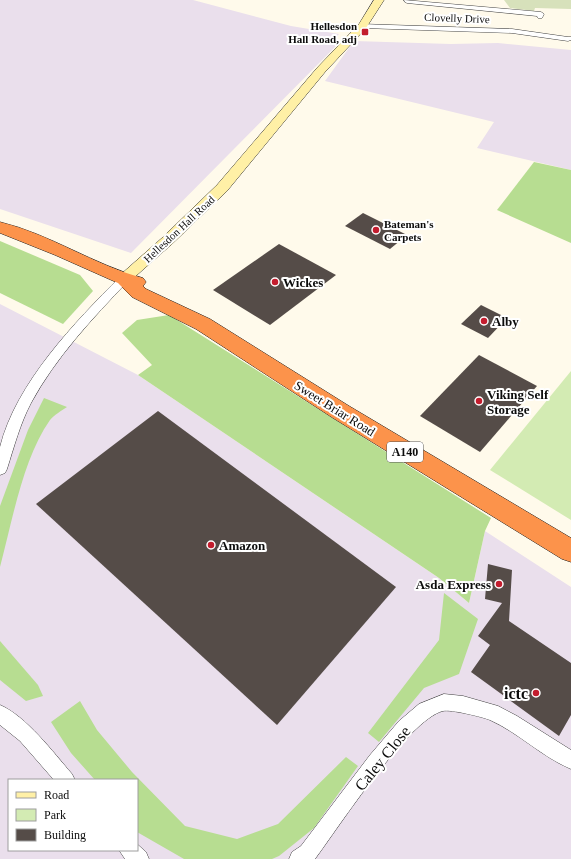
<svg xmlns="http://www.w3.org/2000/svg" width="571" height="859" font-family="'Times New Roman',serif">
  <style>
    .industrial { fill: #eadfec; fill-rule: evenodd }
    .green { fill: #d3ebb3 }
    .forest { fill: #b7dd91 }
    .cemetery { fill: #d7e1bb }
    .building { fill: #554c48 }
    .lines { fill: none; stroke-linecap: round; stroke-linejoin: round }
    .street-casing { stroke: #3f3f3f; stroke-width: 1 }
    .secondary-casing { stroke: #2e2e2e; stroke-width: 1 }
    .highway-casing { stroke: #1d1d1d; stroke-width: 1 }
    .street { fill: #fff; fill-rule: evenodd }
    .secondary { fill: #fff0a6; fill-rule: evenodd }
    .highway { fill: #fc934b; fill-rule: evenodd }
    .poi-dot { fill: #c31d2e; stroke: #fff; stroke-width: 1.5 }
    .labels { text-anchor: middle; stroke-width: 4; stroke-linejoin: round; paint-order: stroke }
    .far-street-label { font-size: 11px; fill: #0c0c0c; stroke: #fff }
    .far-poi-label { font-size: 11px; font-weight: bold; fill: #0c0c0c; stroke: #fff; text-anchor: end }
    .shield { fill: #fff; stroke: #555; stroke-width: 1 }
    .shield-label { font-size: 12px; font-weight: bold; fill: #0c0c0c }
    .poi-label { font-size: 13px; font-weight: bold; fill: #0c0c0c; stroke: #fff; text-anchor: start }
    .street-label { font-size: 13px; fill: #0c0c0c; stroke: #fff }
    .near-poi-label { font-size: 16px; font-weight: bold; fill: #0c0c0c; stroke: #fff; text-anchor: end }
    .near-street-label { font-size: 16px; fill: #0c0c0c; stroke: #fff }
  </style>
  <rect width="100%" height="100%" fill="#fffaeb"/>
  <g class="industrial">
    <polygon points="0,0 193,0 291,26 339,34 331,43 338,44 131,253 0,209"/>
    <polygon points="354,41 451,44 498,43 571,50 571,170 477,148 494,122 325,81"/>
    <path d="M0,304l138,71 301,203 30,25 16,-72 86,56v272h-571zM9,780h128v70h-128z"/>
  </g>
  <polygon class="green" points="571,371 571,520 490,470"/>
  <g class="forest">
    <polygon points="534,162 571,170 571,243 497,210"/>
    <polygon points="0,241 80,275 93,291 63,324 0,293"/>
    <polygon points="169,315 491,518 485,531 469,603 439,578 138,375 152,365 122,333 137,320"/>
    <path d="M44,398l23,9c-6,4 -13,8 -17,13 -27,38 -38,102 -50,147v-61l28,-76z"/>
    <polygon points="444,593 478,619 459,674 424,688 379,742 368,733 439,640"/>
    <polygon points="0,641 38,685 43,696 26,701 0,680"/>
    <polygon points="80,701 97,730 132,772 185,826 237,839 278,824 346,757 358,766 314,828 279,856 272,859 184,859 137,832 137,780 95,780 71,753 51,722"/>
  </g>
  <polygon class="cemetery" points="504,0 571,0 571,9 535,8 534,11 510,8"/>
  <g class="building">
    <polygon points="363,213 407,235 390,249 345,226"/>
    <polygon points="279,244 336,275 270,325 213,290"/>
    <polygon points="481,305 507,318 488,338 461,324"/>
    <polygon points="479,355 537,386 480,452 420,416"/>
    <polygon points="158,411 396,587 277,725 36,504"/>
    <polygon points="488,564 512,570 509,621 571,663 571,715 559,736 471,672 490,645 478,636 502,603 485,599"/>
  </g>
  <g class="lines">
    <g class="street-casing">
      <g id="street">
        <polygon points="404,0 541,12 544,14 542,18 538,18 537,16 407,3 405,2"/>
        <polygon points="360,24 512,29 568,37 571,37 571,40 568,41 512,33 363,28 359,26"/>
        <path d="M124,276l4,1 1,2 -1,2c-36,38 -72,76 -97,122 -11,21 -17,44 -24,66l-2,4 -5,2c0,-9 0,-20 0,-28 16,-64 75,-125 120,-170z"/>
        <path d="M444,694l19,2 35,10 19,10 54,34v19c-29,-12 -52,-36 -81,-49 -7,-3 -40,-11 -47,-9 -34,8 -105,117 -128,148h-26l3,-7 9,-6 69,-91 29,-34 20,-17z"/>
        <path d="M0,705c26,11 53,47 72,69l3,6h-21l-34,-39 -20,-16z"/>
        <polygon points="137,844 146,852 149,859 125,859 119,850 137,850"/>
      </g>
    </g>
    <g class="secondary-casing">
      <polygon id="secondary" points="374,0 384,0 366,28 325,72 227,191 172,244 129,282 124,284 119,282 117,279 119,276 162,238 217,185 317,68 359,24"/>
    </g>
    <g class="highway-casing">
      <path id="highway" d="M0,222c50,12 94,43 143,56l3,4 -3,4 3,3 64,30 139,87 222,132v24l-9,-3 -229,-141 -137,-89 -64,-32 -14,-14 -63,-28 -55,-22z"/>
    </g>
    <use href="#street" class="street"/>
    <use href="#secondary" class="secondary"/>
    <use href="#highway" class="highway"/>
  </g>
  <g class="poi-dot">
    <rect x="361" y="28" width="8" height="8" rx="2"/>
    <circle cx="376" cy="230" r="4"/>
    <circle cx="275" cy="282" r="4"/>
    <circle cx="484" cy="321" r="4"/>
    <circle cx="479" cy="401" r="4"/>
    <circle cx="211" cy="545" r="4"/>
    <circle cx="499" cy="584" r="4"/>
    <circle cx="536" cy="693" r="4"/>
  </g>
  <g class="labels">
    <g class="far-street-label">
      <text transform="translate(457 18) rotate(2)" y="4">Clovelly Drive</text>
      <text transform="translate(179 229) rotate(-43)" y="4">Hellesdon Hall Road</text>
    </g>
    <g class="far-poi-label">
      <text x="357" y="30">Hellesdon<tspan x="357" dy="13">Hall Road, adj</tspan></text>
      <text x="384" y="228" text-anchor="start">Bateman's<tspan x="384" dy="13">Carpets</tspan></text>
    </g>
    <rect class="shield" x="387" y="442" width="36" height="20" rx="3"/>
    <g class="shield-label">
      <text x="405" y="456">A140</text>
    </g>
    <g class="poi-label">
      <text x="283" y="287">Wickes</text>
      <text x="492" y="326">Alby</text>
      <text x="487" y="399">Viking Self<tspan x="487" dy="15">Storage</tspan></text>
      <text x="219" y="550">Amazon</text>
      <text x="491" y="589" text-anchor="end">Asda Express</text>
    </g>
    <g class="street-label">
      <text transform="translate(335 408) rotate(32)" y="5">Sweet Briar Road</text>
    </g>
    <g class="near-poi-label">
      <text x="528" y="699">ictc</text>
    </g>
    <g class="near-street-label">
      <text transform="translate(382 758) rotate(-51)" y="6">Caley Close</text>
    </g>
  </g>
  <rect x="8" y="779" width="130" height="72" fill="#ffffff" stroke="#9e9e9e"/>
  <rect x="16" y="792" width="20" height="6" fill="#fff0a6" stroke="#9e9e9e"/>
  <text x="44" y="799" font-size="12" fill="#0c0c0c">Road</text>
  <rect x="16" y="809" width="20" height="12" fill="#d3ebb3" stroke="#9e9e9e"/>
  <text x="44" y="819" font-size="12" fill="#0c0c0c">Park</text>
  <rect x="16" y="829" width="20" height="12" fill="#554c48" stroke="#9e9e9e"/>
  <text x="44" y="839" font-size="12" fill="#0c0c0c">Building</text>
</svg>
